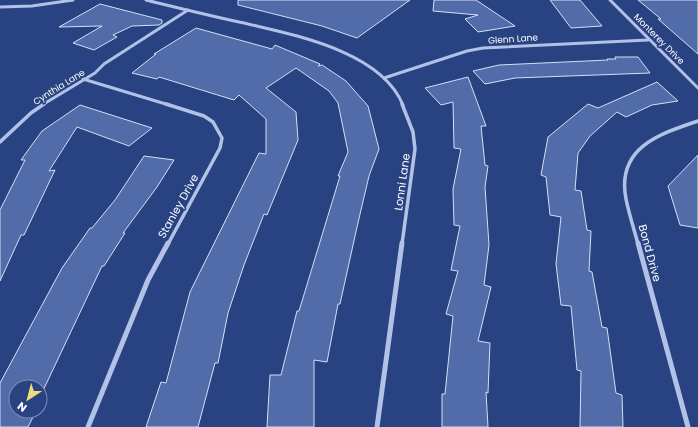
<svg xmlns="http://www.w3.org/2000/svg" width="698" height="427" font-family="Poppins,sans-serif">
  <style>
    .building { fill: #526caa; stroke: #d5dff5 }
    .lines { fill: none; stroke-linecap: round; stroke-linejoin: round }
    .street-far2 { stroke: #b2c2e6; stroke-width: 3 }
    .street-far1 { stroke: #b2c2e6; stroke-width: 3.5 }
    .street { stroke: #b2c2e6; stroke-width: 5 }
    .labels { text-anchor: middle; stroke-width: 3.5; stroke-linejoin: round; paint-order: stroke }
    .far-street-label { font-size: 9px; fill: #fff; stroke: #294382 }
    .street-label { font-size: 11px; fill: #fff; stroke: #294382 }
  </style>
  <rect width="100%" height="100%" fill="#294382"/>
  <g class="building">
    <polygon points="238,0 410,0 357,38 322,26 238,5"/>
    <polygon points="434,0 476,0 515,26 478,32 465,19 478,15 433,11"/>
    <polygon points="550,0 580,0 602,26 571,28"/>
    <polygon points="638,0 698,0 698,54 658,19 661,19"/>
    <polygon points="100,4 162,20 162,23 159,25 132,26 113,35 117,37 94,50 73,43 102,26 59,27"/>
    <polygon points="196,28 272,49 275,45 320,64 318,66 322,65 346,81 368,106 379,149 369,176 357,227 340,304 338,304 327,362 314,360 314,427 267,427 270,375 281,375 297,311 299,311 340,176 338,176 348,152 338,103 329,91 296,68 266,88 296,112 298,140 267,215 264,214 244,265 228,313 218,363 215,363 198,427 146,427 161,382 166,383 190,292 259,153 266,154 266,119 239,95 234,100 159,77 157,79 132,73 156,54 154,54"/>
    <polygon points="615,57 638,57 650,73 515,78 485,84 473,71 499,65 608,60 607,59 616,59"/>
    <polygon points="468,77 486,126 481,126 485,165 488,166 485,187 489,245 484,285 491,287 478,341 490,343 488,393 486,392 488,427 442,427 442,394 445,394 453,316 446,314 458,271 451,270 460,226 454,225 453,189 461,149 454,148 453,102 441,105 425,88"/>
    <polygon points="657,82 678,101 652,105 626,117 617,112 590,136 578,153 575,190 581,191 587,230 591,231 589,271 592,272 602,327 607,328 616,393 622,395 623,427 580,427 581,371 577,370 571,306 561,305 556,264 561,217 550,215 546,177 541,175 548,137 588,104 598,108"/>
    <polygon points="80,105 152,128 129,146 77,127 49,171 55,170 24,235 21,235 0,281 0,210 25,160 21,160 42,131"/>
    <polygon points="698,155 698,228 680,225 668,186"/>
    <polygon points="144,156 174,160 157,187 123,233 125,233 104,266 102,266 40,397 40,387 16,387 16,411 36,411 28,427 0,427 0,383 62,268 90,228 92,228 115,200"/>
  </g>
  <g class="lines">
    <g class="street-far2">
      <path d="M146,0c33,8 65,16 98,23 50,12 137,28 159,82"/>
      <polyline points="610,0 698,88"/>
      <polyline points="0,7 32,6 73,0"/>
      <polyline points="384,78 467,51 483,48 648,40"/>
      <polyline points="83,79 169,105"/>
      <polyline points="42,105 95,73 104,64 188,10"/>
    </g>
    <g class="street-far1">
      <polyline points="166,104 204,116 213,122 222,138 220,148 168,244"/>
      <polyline points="0,142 31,113 44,104"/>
      <polyline points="402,244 415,149 413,132 402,104"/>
      <path d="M638,244c-4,-15 -9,-30 -12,-45 -10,-51 33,-65 72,-78"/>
    </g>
    <g class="street">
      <polyline points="638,243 688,427"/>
      <polyline points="88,427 148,280 168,243"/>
      <polyline points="377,427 402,243"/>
    </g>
  </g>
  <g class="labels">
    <g class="far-street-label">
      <text transform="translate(513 39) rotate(-4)" y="3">Glenn Lane</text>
      <text transform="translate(659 39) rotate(45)" y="3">Monterey Drive</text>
      <text transform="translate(59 87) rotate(-32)" y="3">Cynthia Lane</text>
    </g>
    <g class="street-label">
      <text transform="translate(402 182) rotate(-82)" y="4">Lonni Lane</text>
      <text transform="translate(178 206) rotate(-61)" y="4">Stanley Drive</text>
      <text transform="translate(650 253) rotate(75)" y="4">Bond Drive</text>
    </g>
  </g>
  <g transform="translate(28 399) rotate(216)"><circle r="19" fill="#294382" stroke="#7f8eb4"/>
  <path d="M0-3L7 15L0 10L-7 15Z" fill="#eddc7a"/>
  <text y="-6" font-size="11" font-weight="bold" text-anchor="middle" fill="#ffffff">N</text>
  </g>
</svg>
